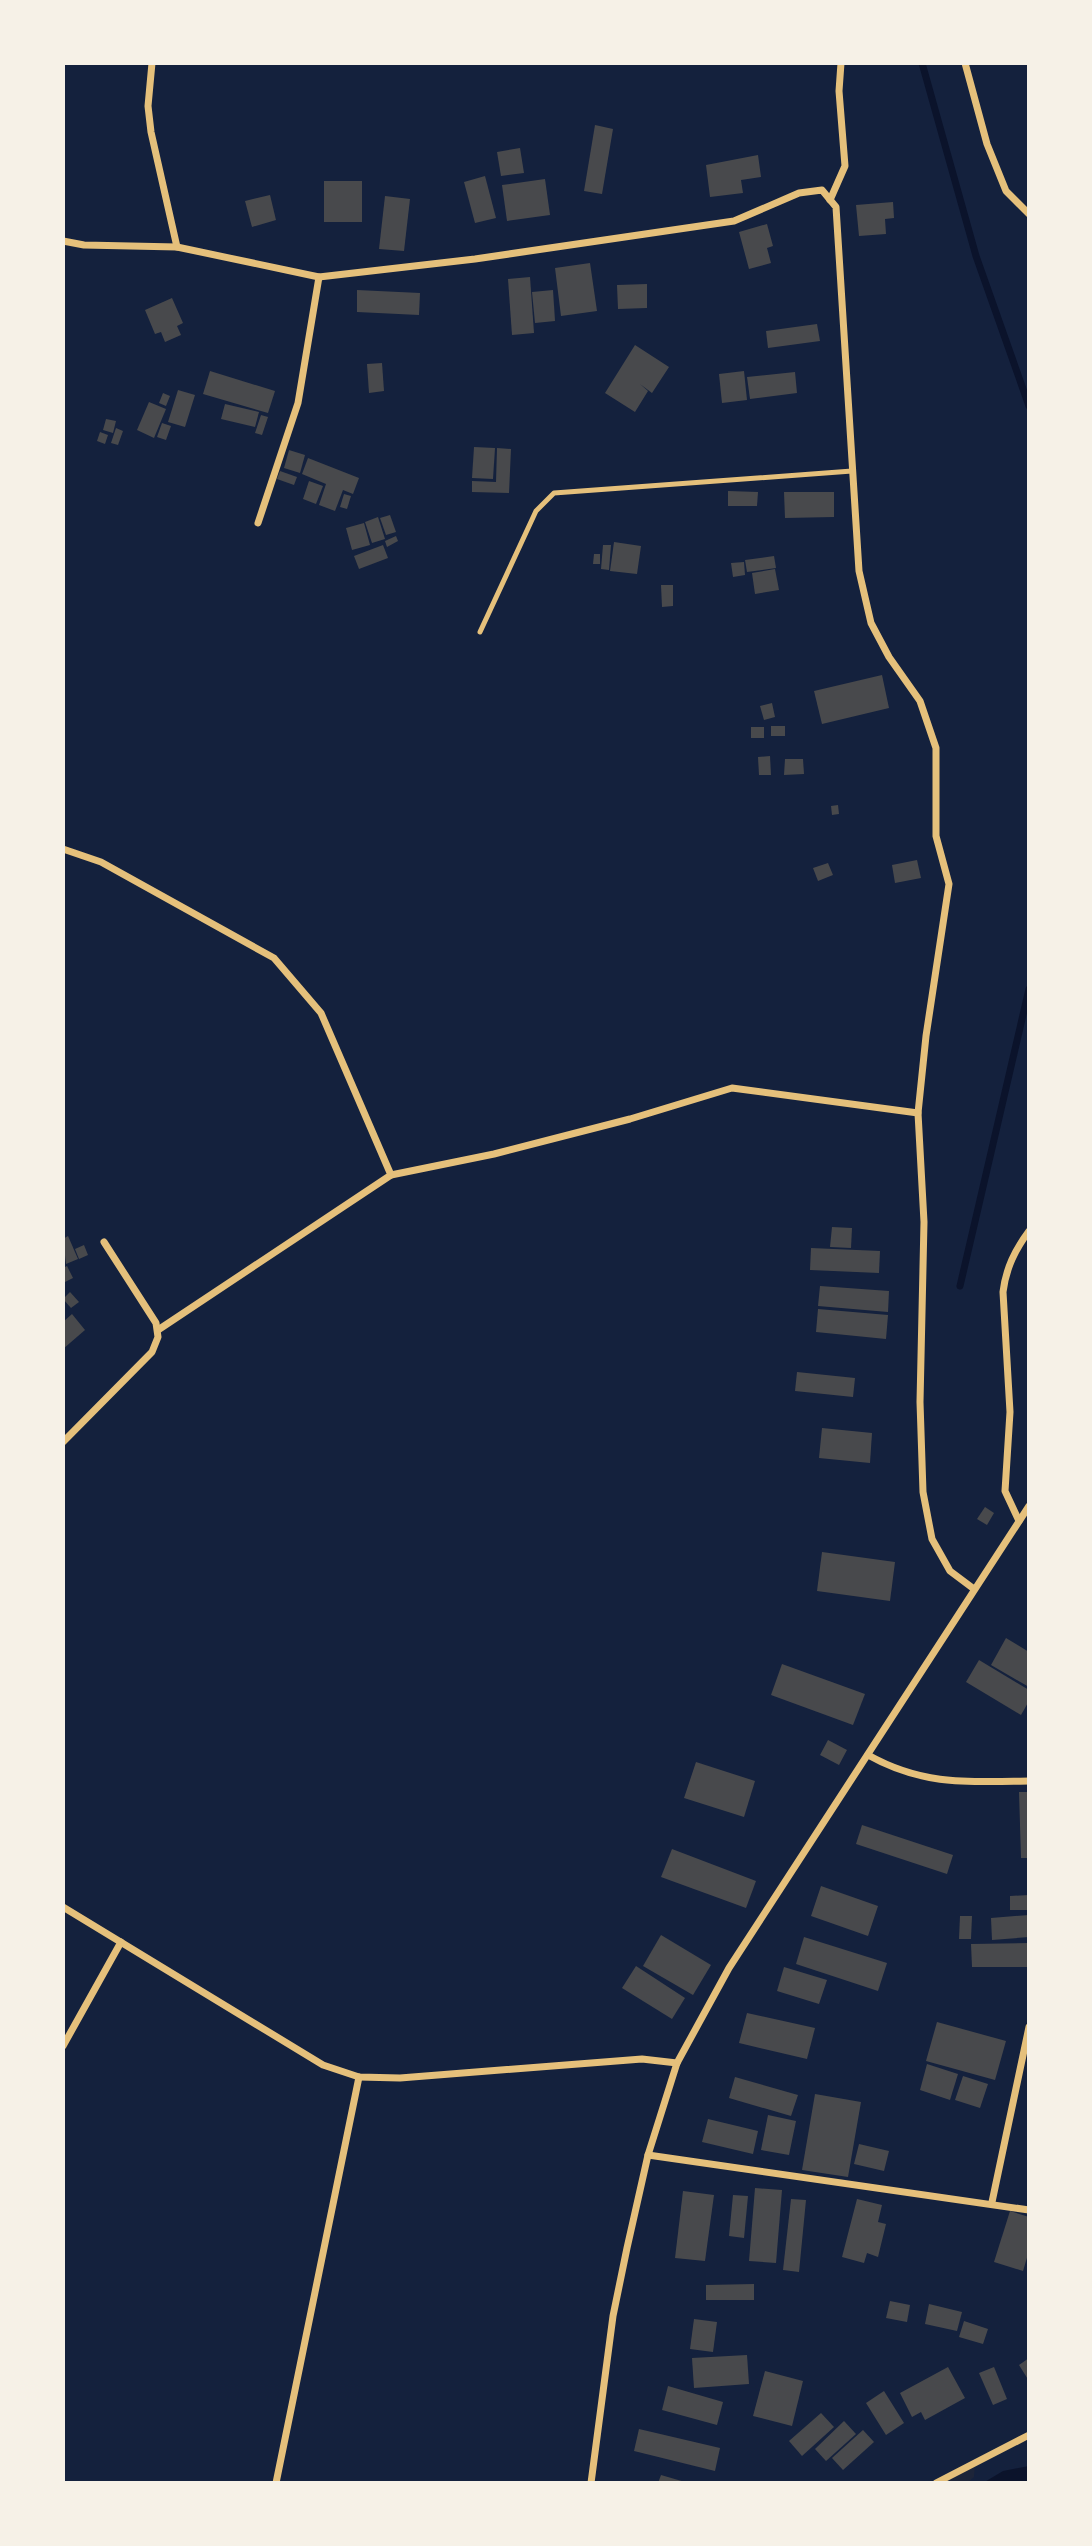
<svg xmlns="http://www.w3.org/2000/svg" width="1092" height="2546" font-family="Mulish,sans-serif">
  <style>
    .green { fill: #1d2539 }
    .water { fill: #0b132b }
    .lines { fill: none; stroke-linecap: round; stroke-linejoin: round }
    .stream { stroke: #0b132b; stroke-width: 7 }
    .building { fill: #48494c }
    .service { stroke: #e5c07b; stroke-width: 5 }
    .minor { stroke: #e5c07b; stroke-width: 7 }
  </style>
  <rect width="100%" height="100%" fill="#14213d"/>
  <polygon class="green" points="975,2465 974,2477 967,2483 942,2483"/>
  <polygon class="water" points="1029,2466 1029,2483 983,2483 1003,2471"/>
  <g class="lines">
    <g class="stream">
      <polyline points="922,63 976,256 1029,406"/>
      <polyline points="960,1286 1029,989"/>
    </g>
  </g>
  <g class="building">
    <polygon points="595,125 613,129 602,194 584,191"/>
    <polygon points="520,148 524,173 501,176 497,152"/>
    <polygon points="758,155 761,177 741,180 743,193 710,197 706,165"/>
    <polygon points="485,176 496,218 475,223 464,182"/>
    <polygon points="545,179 550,215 507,221 502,185"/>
    <rect x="324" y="181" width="38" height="41"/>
    <polygon points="270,195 276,220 252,227 245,201"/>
    <polygon points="385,196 410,199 404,251 379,249"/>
    <polygon points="893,202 894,218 885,219 886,234 859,236 856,205"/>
    <polygon points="767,224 773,246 767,248 771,263 749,269 739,232"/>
    <polygon points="590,263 597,311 561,316 555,268"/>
    <polygon points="530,277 534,333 512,335 508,279"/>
    <polygon points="647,284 647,308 618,309 617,285"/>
    <polygon points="357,290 420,293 419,315 357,312"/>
    <polygon points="553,290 555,321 535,323 532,292"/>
    <polygon points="172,298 183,323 177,326 181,335 165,342 161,332 155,334 145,310"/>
    <polygon points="817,324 820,341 768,348 766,331"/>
    <polygon points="635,345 669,367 652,393 640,384 648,391 635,412 605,393"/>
    <polygon points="382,363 384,391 369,393 367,364"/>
    <polygon points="210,371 275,391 268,413 203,394"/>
    <polygon points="744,371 747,400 722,403 719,374"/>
    <polygon points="795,372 797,393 750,399 747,377"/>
    <polygon points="178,390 195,395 185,427 168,422"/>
    <polygon points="163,393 170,396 166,406 159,403"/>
    <polygon points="149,402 166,409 154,438 137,430"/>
    <polygon points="225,404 259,412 255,427 221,419"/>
    <polygon points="261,415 268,417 262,435 255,433"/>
    <polygon points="106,419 116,421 113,433 103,430"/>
    <polygon points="162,423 171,426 166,440 157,437"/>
    <polygon points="116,428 123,431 118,445 111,443"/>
    <polygon points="100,432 108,435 105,444 97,441"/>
    <polygon points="474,447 495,448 493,479 472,478"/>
    <polygon points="497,448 511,449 509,493 472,492 472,481 496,482"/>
    <polygon points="289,450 305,455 300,473 284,468"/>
    <polygon points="308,458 359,478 353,494 343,490 335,511 319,505 326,484 302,474"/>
    <polygon points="280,471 297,477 294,485 277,479"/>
    <polygon points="309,481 323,486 316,504 303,499"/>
    <polygon points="728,491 758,492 757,506 728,506"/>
    <polygon points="784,492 834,492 834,517 785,518"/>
    <polygon points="344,494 351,496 347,509 340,507"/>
    <polygon points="390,515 396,532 386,535 380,518"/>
    <polygon points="378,517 385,539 372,543 365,522"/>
    <polygon points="364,523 370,545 352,550 346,528"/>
    <polygon points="396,536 398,541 387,547 385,541"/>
    <polygon points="614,542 641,546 637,574 610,571"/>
    <polygon points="383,545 388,558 359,569 354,556"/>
    <polygon points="603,545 611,545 609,570 601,569"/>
    <polygon points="594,554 600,554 600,564 593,564"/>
    <polygon points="774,556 776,568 747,572 745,560"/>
    <polygon points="744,562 745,575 733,577 731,563"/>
    <polygon points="775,569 779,590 755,594 752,573"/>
    <polygon points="661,585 673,585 673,606 662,607"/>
    <polygon points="882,675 889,708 822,724 814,691"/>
    <polygon points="772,703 775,717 764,720 760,706"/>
    <rect x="771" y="726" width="14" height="10"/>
    <rect x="751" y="727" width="13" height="11"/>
    <polygon points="770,756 771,775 759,775 758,757"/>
    <polygon points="785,759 803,759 804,774 784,775"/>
    <polygon points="838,805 839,814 832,815 831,806"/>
    <polygon points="917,860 921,878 895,883 892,865"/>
    <polygon points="828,863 833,875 818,881 813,868"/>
    <polygon points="832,1227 852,1228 851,1248 830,1247"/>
    <polygon points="68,1236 78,1259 66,1264 63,1239"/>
    <polygon points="84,1245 88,1255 79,1259 75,1249"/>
    <polygon points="811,1248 880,1251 879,1273 810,1270"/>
    <polygon points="67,1266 73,1278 63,1283 63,1268"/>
    <polygon points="820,1286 889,1291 888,1312 818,1306"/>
    <polygon points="70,1292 79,1302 71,1308 63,1299"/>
    <polygon points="818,1309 888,1315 886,1339 816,1332"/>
    <polygon points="72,1314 85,1330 63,1349 63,1322"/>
    <polygon points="797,1372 855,1378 853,1397 795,1391"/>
    <polygon points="822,1428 872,1433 870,1463 819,1458"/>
    <polygon points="985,1507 994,1513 987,1525 977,1519"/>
    <polygon points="822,1552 895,1562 890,1601 817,1591"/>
    <polygon points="1006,1638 1029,1652 1029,1687 991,1665"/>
    <polygon points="979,1660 1029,1690 1029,1701 1021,1715 966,1682"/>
    <polygon points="782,1664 865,1694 853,1725 771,1695"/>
    <polygon points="828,1740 847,1750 839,1765 820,1755"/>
    <polygon points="696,1762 755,1781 744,1817 684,1798"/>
    <polygon points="1019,1792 1029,1792 1029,1858 1021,1858"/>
    <polygon points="862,1825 953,1855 947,1874 856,1844"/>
    <polygon points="672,1849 756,1881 746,1908 661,1877"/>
    <polygon points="821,1886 878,1906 868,1936 811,1916"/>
    <polygon points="1029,1895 1029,1910 1010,1910 1010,1896"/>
    <polygon points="1029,1915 1029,1937 992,1940 991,1918"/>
    <polygon points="960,1916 972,1916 971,1939 959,1939"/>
    <polygon points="661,1935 711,1965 693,1995 643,1966"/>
    <polygon points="804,1937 887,1963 878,1991 796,1964"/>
    <polygon points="1029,1943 1029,1967 972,1967 971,1944"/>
    <polygon points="636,1966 685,1998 672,2019 622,1988"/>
    <polygon points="784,1967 827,1980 819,2004 777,1991"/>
    <polygon points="747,2013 815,2028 807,2059 739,2043"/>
    <polygon points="937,2022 1006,2041 995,2080 926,2061"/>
    <polygon points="927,2064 958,2074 950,2100 920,2090"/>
    <polygon points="963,2076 988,2084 980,2108 955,2100"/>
    <polygon points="735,2077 798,2095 791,2116 729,2098"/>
    <polygon points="815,2094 861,2102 848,2177 802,2170"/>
    <polygon points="768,2115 796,2121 789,2155 761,2150"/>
    <polygon points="708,2119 758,2131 753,2154 702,2142"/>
    <polygon points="859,2144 889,2151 884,2171 854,2164"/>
    <polygon points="755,2188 782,2190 776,2263 749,2261"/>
    <polygon points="683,2191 714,2195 705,2261 675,2258"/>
    <polygon points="733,2195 748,2196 744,2238 729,2236"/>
    <polygon points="791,2199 806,2200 799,2272 783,2270"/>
    <polygon points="857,2199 882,2205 878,2222 886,2224 878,2257 867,2253 864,2263 842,2257"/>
    <polygon points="1010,2211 1029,2217 1029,2251 1023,2271 994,2262"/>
    <polygon points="754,2284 754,2300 706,2300 706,2285"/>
    <polygon points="890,2301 910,2305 907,2322 886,2318"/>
    <polygon points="929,2304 962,2312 957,2331 925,2324"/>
    <polygon points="694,2319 717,2322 713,2352 690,2349"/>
    <polygon points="964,2321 988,2329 983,2344 959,2337"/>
    <polygon points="747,2355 749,2384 694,2388 692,2358"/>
    <polygon points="1029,2358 1029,2381 1019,2365"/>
    <polygon points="948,2367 965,2398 925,2420 921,2412 912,2417 900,2393"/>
    <polygon points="994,2367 1007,2399 993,2405 979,2373"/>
    <polygon points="765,2371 803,2381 792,2426 753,2416"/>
    <polygon points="668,2386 723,2402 717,2425 662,2410"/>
    <polygon points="884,2391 904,2423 886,2435 866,2403"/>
    <polygon points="821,2413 834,2427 802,2456 789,2441"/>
    <polygon points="844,2421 856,2434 826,2461 815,2449"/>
    <polygon points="639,2429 720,2448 715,2471 634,2451"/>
    <polygon points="863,2430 874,2442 843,2470 832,2458"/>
    <polygon points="661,2475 685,2482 685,2483 658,2483"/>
  </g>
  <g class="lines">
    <polyline class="service" points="480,632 536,511 554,493 852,471"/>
    <g class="minor">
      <polyline points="152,63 148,106 151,132 177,247"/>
      <polyline points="965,63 987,144 1006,191 1029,214"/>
      <polyline points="830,200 845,166 839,91 841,63"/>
      <polyline points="63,241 84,245 177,247 319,277 475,259 734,221 799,193 822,190 836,207 859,571 871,623 889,657 920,701 936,748 936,836 949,884 926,1036 918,1113 924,1222 920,1402 923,1492 932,1539 950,1571 974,1589"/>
      <polyline points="258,523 298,403 319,277"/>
      <polyline points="63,849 101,862 274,958 321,1013 391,1175 158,1330"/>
      <polyline points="391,1175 494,1154 630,1119 732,1088 918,1113"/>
      <polyline points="63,1442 152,1352 158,1337 156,1323 104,1242"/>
      <path d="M1019,1521l-14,-30 5,-79 -7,-120c3,-24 12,-42 26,-61"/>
      <path d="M868,1755c55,31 101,27 161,26"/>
      <polyline points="63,1907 323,2065 359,2077 400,2078 642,2059 677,2063"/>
      <polyline points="63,2046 121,1942"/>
      <polyline points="648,2155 1029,2210"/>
      <polyline points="992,2202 1029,2027"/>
      <polyline points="276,2483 359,2077"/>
      <polyline points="591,2483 613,2316 627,2248 648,2155 677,2063 729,1968 1029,1506"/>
      <polyline points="936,2483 1029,2435"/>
    </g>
  </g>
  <rect width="1092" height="2546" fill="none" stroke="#f6f1e7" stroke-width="130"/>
</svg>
